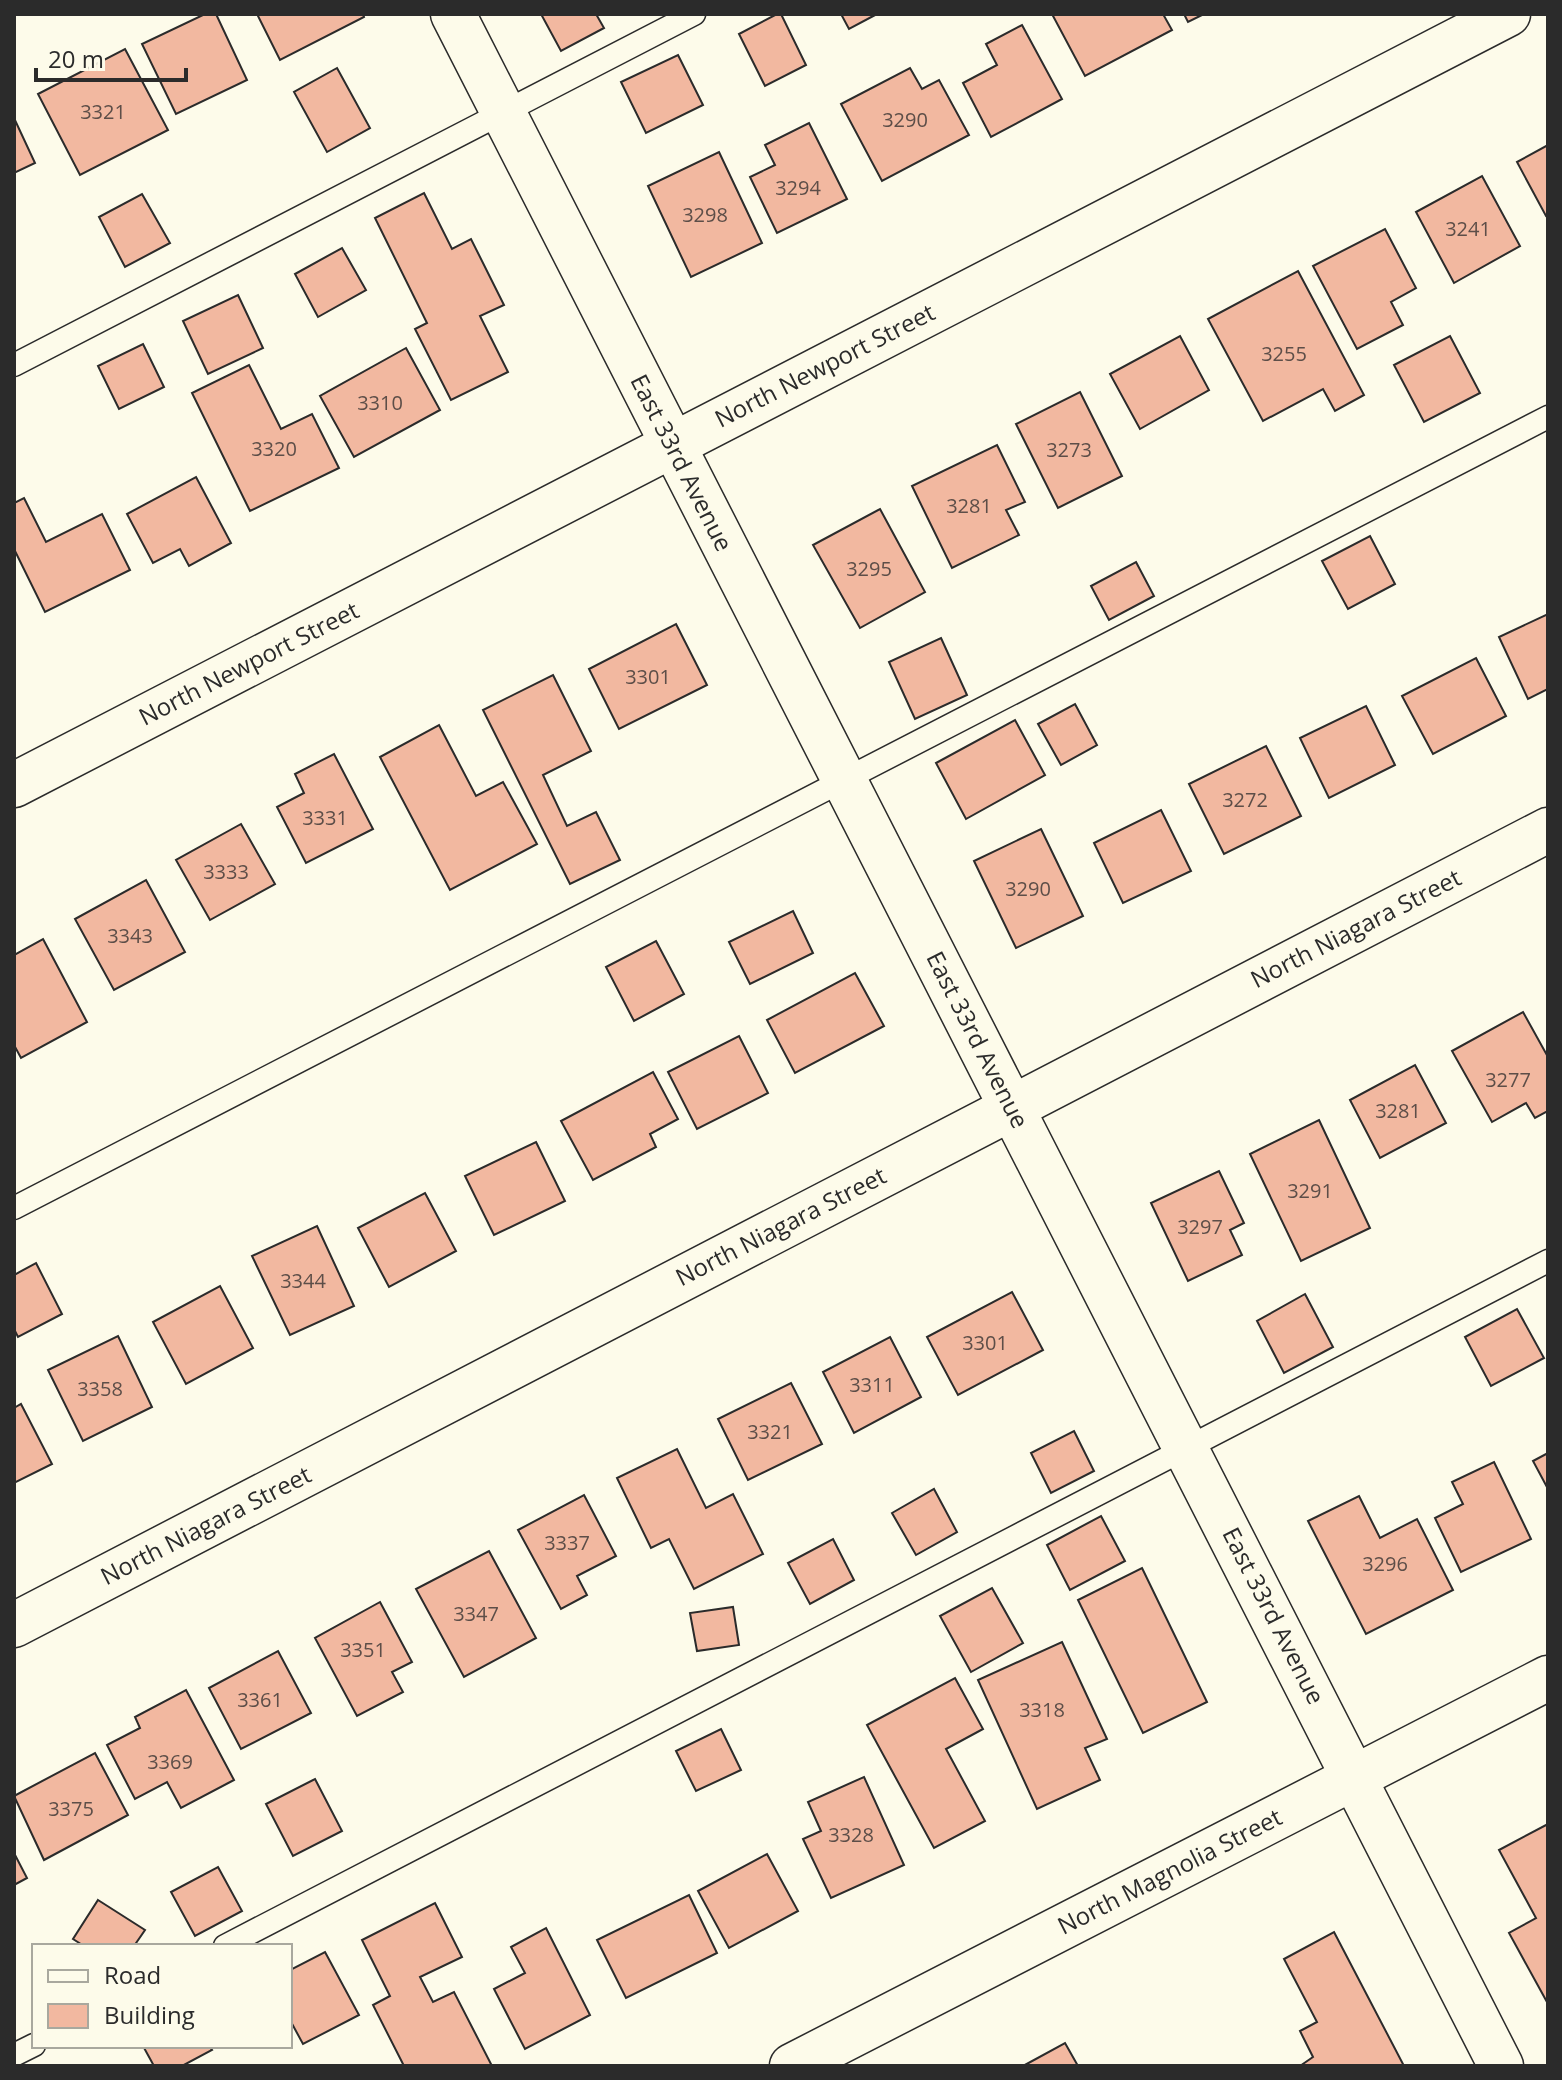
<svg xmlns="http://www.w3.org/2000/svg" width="1562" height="2080" font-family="'Open Sans',sans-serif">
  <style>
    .building { fill: #f2b8a0; stroke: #2b2b2b; stroke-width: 2 }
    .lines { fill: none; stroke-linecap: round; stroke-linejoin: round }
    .service-casing { stroke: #2b2b2b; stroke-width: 25 }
    .minor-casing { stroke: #2b2b2b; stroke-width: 47 }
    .service { stroke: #fdfbea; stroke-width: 22 }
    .minor { stroke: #fdfbea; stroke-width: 44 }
    .labels { text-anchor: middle; stroke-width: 6; stroke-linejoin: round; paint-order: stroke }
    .number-label { font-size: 20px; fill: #5d4e48 }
    .street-label { font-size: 24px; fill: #2b2b2b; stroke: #fdfbea }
  </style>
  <rect width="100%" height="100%" fill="#fdfbea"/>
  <g class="building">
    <polygon points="205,14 216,14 247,80 176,114 142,44"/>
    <polygon points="257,14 363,14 364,17 280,60"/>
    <polygon points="541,14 596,14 604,28 561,51"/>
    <polygon points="777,14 781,14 806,65 765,86 739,34"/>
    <polygon points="841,14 877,14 849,29"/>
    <polygon points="1052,14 1163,14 1172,30 1085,76"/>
    <polygon points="1184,14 1204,14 1188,22"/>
    <polygon points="1022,25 1062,99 991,137 963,83 997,65 986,44"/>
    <polygon points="125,49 168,130 80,175 38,94"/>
    <polygon points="678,55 703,105 646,133 621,82"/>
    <polygon points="337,68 370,128 327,152 294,92"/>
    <polygon points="910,68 922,89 939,80 969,135 882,181 841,104"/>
    <polygon points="14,118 35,163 14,173"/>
    <polygon points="809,123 847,199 777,233 750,177 775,165 765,145"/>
    <polygon points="1548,145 1548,215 1546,216 1517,162"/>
    <polygon points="719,152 762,243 691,277 648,186"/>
    <polygon points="1482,176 1520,246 1454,283 1416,212"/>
    <polygon points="424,193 452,249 471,239 504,305 480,316 508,372 451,400 415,329 427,323 375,218"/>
    <polygon points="142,194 170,243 125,267 99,217"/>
    <polygon points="1385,229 1416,288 1391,302 1403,325 1357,349 1313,266"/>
    <polygon points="342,248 366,290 318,317 295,274"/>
    <polygon points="1298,271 1364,395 1335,411 1323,389 1263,421 1208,319"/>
    <polygon points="238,295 263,348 208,374 183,321"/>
    <polygon points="1180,336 1209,390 1140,429 1110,374"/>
    <polygon points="1450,336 1480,393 1424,422 1394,365"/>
    <polygon points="143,344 164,387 119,409 98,366"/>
    <polygon points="406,348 440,410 354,457 320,396"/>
    <polygon points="249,365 281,429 312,414 339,468 250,511 192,393"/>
    <polygon points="1080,392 1122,476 1058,508 1016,424"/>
    <polygon points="997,445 1025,502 1006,510 1019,535 952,568 912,486"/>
    <polygon points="196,477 231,543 189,566 180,549 153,563 127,514"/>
    <polygon points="24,498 46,542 102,514 130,570 45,612 14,549 14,503"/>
    <polygon points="880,509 925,592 860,628 813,545"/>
    <polygon points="1370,536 1395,584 1348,609 1322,561"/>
    <polygon points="1136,562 1154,596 1109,620 1091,586"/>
    <polygon points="1548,614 1548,689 1528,699 1499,637"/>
    <polygon points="676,624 707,685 619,729 589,669"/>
    <polygon points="941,638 967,695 915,719 889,662"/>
    <polygon points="1476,658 1506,716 1433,754 1402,696"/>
    <polygon points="553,675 591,751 543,775 567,826 596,812 620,860 570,884 483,710"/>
    <polygon points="1075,704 1097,745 1061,765 1038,724"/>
    <polygon points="1366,706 1395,765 1329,798 1300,738"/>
    <polygon points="1015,720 1045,775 966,819 936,763"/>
    <polygon points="439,725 476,796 503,782 537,844 450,890 380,757"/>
    <polygon points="1266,746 1301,816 1224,854 1189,784"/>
    <polygon points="334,754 373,829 306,863 277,807 304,793 295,774"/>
    <polygon points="1161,810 1191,871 1123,903 1094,843"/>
    <polygon points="241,824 275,884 210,920 176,860"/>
    <polygon points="1041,829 1083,916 1016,948 974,861"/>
    <polygon points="146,880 185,952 114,990 75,919"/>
    <polygon points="793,911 813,953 750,984 729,942"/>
    <polygon points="43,939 87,1022 21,1058 14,1045 14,955"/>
    <polygon points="656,941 684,994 634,1021 606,967"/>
    <polygon points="855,973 884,1026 795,1073 767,1020"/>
    <polygon points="1523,1012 1548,1057 1548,1111 1535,1118 1526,1103 1492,1122 1452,1051"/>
    <polygon points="739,1036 768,1093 697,1129 668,1072"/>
    <polygon points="1415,1065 1446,1123 1380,1158 1350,1100"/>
    <polygon points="653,1072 678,1119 650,1134 656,1147 593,1180 561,1121"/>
    <polygon points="1319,1120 1370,1228 1301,1261 1250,1154"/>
    <polygon points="536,1142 565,1201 494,1235 465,1176"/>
    <polygon points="1219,1171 1244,1223 1230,1230 1242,1255 1188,1281 1151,1203"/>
    <polygon points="425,1193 456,1251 389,1287 358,1228"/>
    <polygon points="317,1226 354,1306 290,1335 252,1256"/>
    <polygon points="36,1263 62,1314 18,1337 14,1329 14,1275"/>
    <polygon points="220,1286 253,1348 186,1384 153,1322"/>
    <polygon points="1012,1292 1043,1350 958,1395 927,1337"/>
    <polygon points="1305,1294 1333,1347 1284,1373 1257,1321"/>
    <polygon points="1517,1309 1544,1358 1491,1386 1465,1337"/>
    <polygon points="118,1336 152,1407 83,1441 48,1370"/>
    <polygon points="890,1337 921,1397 854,1433 823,1372"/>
    <polygon points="791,1383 822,1444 748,1480 718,1419"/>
    <polygon points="21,1404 52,1464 14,1483 14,1408"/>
    <polygon points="1074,1431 1094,1471 1051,1493 1031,1453"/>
    <polygon points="677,1449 706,1508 733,1494 763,1554 694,1589 669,1539 651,1548 617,1478"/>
    <polygon points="1548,1453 1548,1489 1533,1461"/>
    <polygon points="1494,1462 1531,1539 1461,1572 1435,1518 1463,1504 1452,1482"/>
    <polygon points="934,1489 957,1532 916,1555 892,1513"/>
    <polygon points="584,1495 616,1556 577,1576 587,1595 561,1609 518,1530"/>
    <polygon points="1359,1496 1380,1538 1417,1519 1453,1590 1366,1634 1308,1521"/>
    <polygon points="1101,1516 1125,1561 1070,1590 1047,1545"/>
    <polygon points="833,1539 854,1580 810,1604 788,1563"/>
    <polygon points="489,1551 536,1638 464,1677 416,1589"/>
    <polygon points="1142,1568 1207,1702 1143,1733 1078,1600"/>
    <polygon points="992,1588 1023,1643 971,1672 940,1616"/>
    <polygon points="380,1602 412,1662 392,1672 403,1692 357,1716 315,1638"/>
    <polygon points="733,1607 739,1645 697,1651 690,1613"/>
    <polygon points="1062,1642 1107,1739 1085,1748 1100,1780 1037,1809 978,1680"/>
    <polygon points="278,1651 311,1713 241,1749 209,1688"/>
    <polygon points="955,1678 983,1729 946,1749 985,1821 934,1848 867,1725"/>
    <polygon points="186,1690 234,1780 181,1808 167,1782 135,1799 107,1745 140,1728 135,1717"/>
    <polygon points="721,1729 741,1770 696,1791 676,1751"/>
    <polygon points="95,1753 128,1815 44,1860 14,1796"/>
    <polygon points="864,1777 904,1865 831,1898 803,1839 821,1831 808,1802"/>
    <polygon points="315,1779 342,1831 293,1856 266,1804"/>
    <polygon points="1548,1824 1548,2001 1547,2002 1509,1933 1536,1918 1499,1850"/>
    <polygon points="14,1853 27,1878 14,1885"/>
    <polygon points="767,1854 798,1911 729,1948 698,1891"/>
    <polygon points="218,1867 242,1911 195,1936 171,1892"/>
    <polygon points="689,1895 717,1953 626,1998 597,1940"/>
    <polygon points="98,1900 145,1930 134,1946 84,1946 73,1939"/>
    <polygon points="435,1903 462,1957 420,1977 433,2002 454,1992 492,2066 404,2066 373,2005 390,1996 362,1940"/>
    <polygon points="546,1928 590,2015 525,2049 494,1989 525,1973 511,1947"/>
    <polygon points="1334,1932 1404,2066 1300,2066 1313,2057 1300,2031 1317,2022 1284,1959"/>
    <polygon points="325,1952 359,2015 303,2044 290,2020 290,1970"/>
    <polygon points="1065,2043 1078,2066 1023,2066"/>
    <polygon points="143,2046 209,2046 212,2050 182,2066 154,2066"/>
  </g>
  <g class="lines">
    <g class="service-casing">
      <g id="service">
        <polyline points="14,365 694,14"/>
        <polyline points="14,1208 1548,417"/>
        <polyline points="225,1946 1548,1261"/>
        <polyline points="14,2055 34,2045"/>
      </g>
    </g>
    <g class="minor-casing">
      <g id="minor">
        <polyline points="453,14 1501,2066"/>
        <polyline points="14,785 1508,14"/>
        <polyline points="14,1625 1548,830"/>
        <polyline points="792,2066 1548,1678"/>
      </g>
    </g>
    <use href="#service" class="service"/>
    <use href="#minor" class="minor"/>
  </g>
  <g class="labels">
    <g class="number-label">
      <text x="103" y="119">3321</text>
      <text x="905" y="127">3290</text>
      <text x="798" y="195">3294</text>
      <text x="705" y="222">3298</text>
      <text x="1468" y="236">3241</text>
      <text x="1284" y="361">3255</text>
      <text x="380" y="410">3310</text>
      <text x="274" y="456">3320</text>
      <text x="1069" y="457">3273</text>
      <text x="969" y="513">3281</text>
      <text x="869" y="576">3295</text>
      <text x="648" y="684">3301</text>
      <text x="1245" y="807">3272</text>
      <text x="325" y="825">3331</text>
      <text x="226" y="879">3333</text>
      <text x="1028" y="896">3290</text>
      <text x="130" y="943">3343</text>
      <text x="1508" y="1087">3277</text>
      <text x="1398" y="1118">3281</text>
      <text x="1310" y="1198">3291</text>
      <text x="1200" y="1234">3297</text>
      <text x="303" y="1288">3344</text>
      <text x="985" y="1350">3301</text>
      <text x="872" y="1392">3311</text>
      <text x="100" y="1396">3358</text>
      <text x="770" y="1439">3321</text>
      <text x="567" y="1550">3337</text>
      <text x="1385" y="1571">3296</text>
      <text x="476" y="1621">3347</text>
      <text x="363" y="1657">3351</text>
      <text x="260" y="1707">3361</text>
      <text x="1042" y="1717">3318</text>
      <text x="170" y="1769">3369</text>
      <text x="71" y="1816">3375</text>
      <text x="851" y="1842">3328</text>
    </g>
    <g class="street-label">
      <text transform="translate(825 366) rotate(-27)" y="8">North Newport Street</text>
      <text transform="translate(681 463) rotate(63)" y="8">East 33rd Avenue</text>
      <text transform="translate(249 664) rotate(-27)" y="8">North Newport Street</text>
      <text transform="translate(1356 929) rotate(-27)" y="8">North Niagara Street</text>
      <text transform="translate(977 1040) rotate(63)" y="8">East 33rd Avenue</text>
      <text transform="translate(781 1227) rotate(-27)" y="8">North Niagara Street</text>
      <text transform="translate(206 1526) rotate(-27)" y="8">North Niagara Street</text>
      <text transform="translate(1273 1616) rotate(63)" y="8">East 33rd Avenue</text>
      <text transform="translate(1170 1872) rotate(-27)" y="8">North Magnolia Street</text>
    </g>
  </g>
  <rect width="1562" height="2080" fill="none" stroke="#2b2b2b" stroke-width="32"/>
  <rect x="32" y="1944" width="260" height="104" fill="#fdfbea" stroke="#a9a89e" stroke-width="2"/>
  <rect x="48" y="1970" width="40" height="12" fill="#fdfbea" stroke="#a9a89e" stroke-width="2"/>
  <text x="104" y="1984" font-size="24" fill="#2b2b2b">Road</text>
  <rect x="48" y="2004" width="40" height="24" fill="#f2b8a0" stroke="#a9a89e" stroke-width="2"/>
  <text x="104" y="2024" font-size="24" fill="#2b2b2b">Building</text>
  <path d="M36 68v12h150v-12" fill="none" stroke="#2b2b2b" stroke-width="4"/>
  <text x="48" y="68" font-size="24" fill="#2b2b2b" stroke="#fdfbea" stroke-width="6" paint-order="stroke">20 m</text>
</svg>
